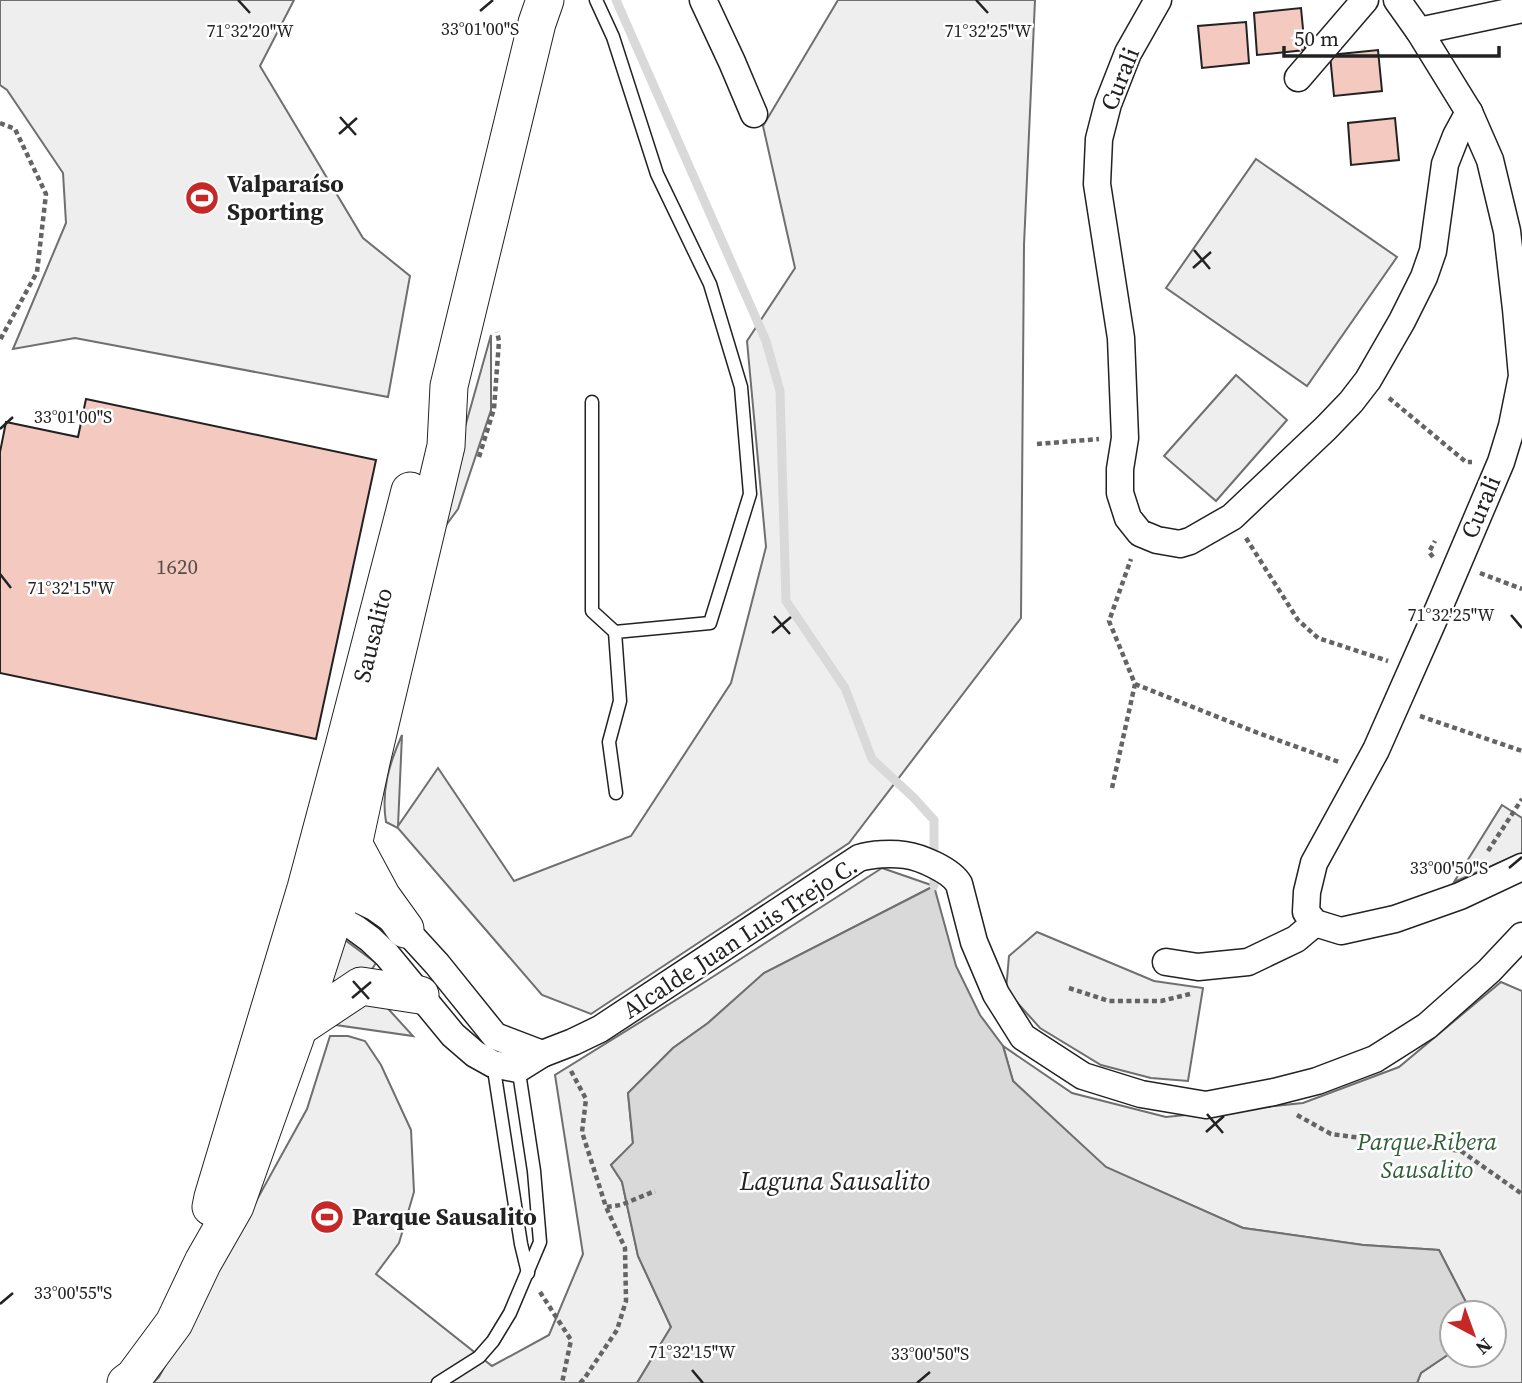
<svg xmlns="http://www.w3.org/2000/svg" width="1522" height="1383" font-family="'Source Serif 4',serif">
  <style>
    .green { fill: #eee; stroke: #6f6f6f; stroke-width: 2 }
    .water { fill: #d9d9d9; stroke: #6f6f6f; stroke-width: 2 }
    .lines { fill: none; stroke-linecap: round; stroke-linejoin: round }
    .stream { stroke: #d9d9d9; stroke-width: 9 }
    .building { fill: #f3c9c0; stroke: #222; stroke-width: 2 }
    .lane-casing { stroke: #222; stroke-width: 15 }
    .street-casing { stroke: #222; stroke-width: 29 }
    .secondary-casing { stroke: #222; stroke-width: 39 }
    .path { stroke: #646464; stroke-width: 4.5; stroke-dasharray: 5 3.5; stroke-linecap: butt }
    .lane { stroke: #fff; stroke-width: 12 }
    .street { stroke: #fff; stroke-width: 26 }
    .secondary { stroke: #fff; stroke-width: 37 }
    .ticks { fill: none; stroke: #222; stroke-width: 2.5 }
    .labels { text-anchor: middle; stroke-width: 5; stroke-linejoin: round; paint-order: stroke }
    .number-label { font-size: 21px; fill: #564c4a }
    .street-label { font-size: 24px; fill: #222; stroke: #fff }
    .poi-label { font-size: 24px; font-weight: bold; fill: #222; stroke: #fff; text-anchor: start }
    .park-label { font-size: 24px; font-style: italic; fill: #2f5e38; stroke: #fff }
    .water-label { font-size: 26px; font-style: italic; fill: #222; stroke: #fff }
    .ticks-label { font-size: 18px; text-anchor: middle; fill: #222; stroke: #fff; stroke-width: 5; stroke-linejoin: round; paint-order: stroke }
  </style>
  <rect width="100%" height="100%" fill="#fff"/>
  <g class="green">
    <polygon points="0,0 294,0 260,66 363,238 410,276 388,397 75,338 13,349 66,223 63,173 7,90 0,85"/>
    <path d="M838,0h197l-11,245 -3,373 -172,225 -258,171 -49,-19 -144,-167 -12,-6c-5,-31 3,-58 16,-87l-4,91 40,-58 76,113 117,-45 100,-153 35,-136 -19,-206 48,-73 -32,-142z"/>
    <polygon points="1256,159 1397,257 1307,386 1166,288"/>
    <polygon points="491,335 491,410 458,509 441,532 436,530"/>
    <polygon points="1236,375 1287,420 1216,501 1164,456"/>
    <polygon points="1502,805 1522,818 1522,853 1454,882"/>
    <polygon points="882,868 934,886 764,973 708,1023 673,1048 628,1093 633,1144 611,1165 622,1182 638,1256 671,1327 637,1383 153,1383 159,1377 307,1109 330,1036 348,1036 365,1041 381,1065 411,1130 414,1192 399,1243 376,1274 492,1366 549,1335 583,1254 555,1075 700,985"/>
    <polygon points="1037,932 1154,981 1203,988 1188,1081 1151,1078 1101,1065 1040,1028 1006,990 1009,956"/>
    <polygon points="345,940 376,963 372,969 356,972 337,982 327,978"/>
    <polygon points="1501,982 1522,991 1522,1383 1417,1383 1421,1373 1452,1352 1452,1355 1494,1355 1494,1313 1469,1313 1470,1310 1439,1250 1363,1245 1243,1228 1106,1168 1013,1081 1003,1046 1072,1093 1166,1117 1303,1103 1399,1067"/>
    <polygon points="381,1001 413,1036 329,1024 355,1004"/>
  </g>
  <polygon class="water" points="934,886 956,966 980,1015 1003,1046 1013,1081 1106,1167 1243,1228 1363,1245 1439,1250 1470,1310 1469,1313 1452,1313 1452,1352 1421,1373 1417,1383 637,1383 671,1327 638,1256 622,1182 611,1165 633,1143 628,1093 673,1048 708,1023 764,973"/>
  <g class="lines">
    <polyline class="stream" points="616,0 766,341 780,391 786,601 845,688 872,759 914,798 934,820 934,886"/>
  </g>
  <g class="building">
    <polygon points="1301,8 1305,50 1257,55 1254,13"/>
    <polygon points="1246,22 1249,63 1202,68 1198,26"/>
    <polygon points="1378,50 1382,91 1334,96 1330,55"/>
    <polygon points="1395,118 1399,160 1351,165 1348,123"/>
    <polygon points="86,399 376,460 316,739 0,673 0,452 6,422 78,437"/>
  </g>
  <g class="lines">
    <g class="lane-casing">
      <g id="lane">
        <polyline points="596,0 613,37 657,174 710,284 741,387 750,494 710,623 615,632 620,701 609,742 616,793"/>
        <polyline points="592,402 592,611 615,632"/>
        <polyline points="493,1063 521,1244 528,1273"/>
        <polyline points="438,1383 479,1357 493,1341 510,1313 540,1242 534,1171 518,1066"/>
      </g>
    </g>
    <g class="street-casing">
      <g id="street">
        <polyline points="703,0 732,62 754,114"/>
        <polyline points="1158,0 1128,53 1108,104 1099,139 1097,184 1121,338 1125,438 1120,469 1120,493 1128,518 1140,533 1157,540 1180,544 1190,541 1232,517 1326,428 1351,402 1368,380 1402,321 1424,277 1433,251 1445,164 1456,136 1469,112"/>
        <polyline points="1397,0 1419,31 1469,112 1490,160 1507,231 1516,309 1522,376 1512,426 1501,462 1438,610 1376,750 1314,863 1307,892 1306,912 1315,923 1341,931 1395,919 1460,896 1522,867"/>
        <polyline points="1419,31 1518,10 1522,7"/>
        <polyline points="1298,78 1365,0"/>
        <polyline points="327,890 343,892 374,907 405,929 437,964 495,1036 542,1054"/>
        <path d="M319,908l36,20 15,11 17,16 66,80 22,19 18,10 25,5 24,-15 31,-12 27,-13 259,-171c13,-4 32,-5 46,-3 15,2 46,15 54,29l15,58 22,52 27,43 60,39 58,18 65,11 68,-13 43,-11 58,-22 52,-33 62,-55 33,-35"/>
        <polyline points="1166,962 1198,967 1248,962 1296,939 1315,923"/>
      </g>
    </g>
    <g class="secondary-casing">
      <g id="secondary">
        <polyline points="354,845 382,897 405,929"/>
        <polyline points="298,1028 361,986 420,995"/>
        <polyline points="211,1207 213,1197 306,888 344,746 410,491"/>
        <polyline points="126,1383 134,1377 174,1323 203,1262 235,1206 295,1038 334,916 343,892 371,762 446,446 449,386 537,23 545,0"/>
      </g>
    </g>
    <g class="path">
      <polyline points="0,123 15,129 46,194 37,272 0,340"/>
      <polyline points="1389,398 1466,462 1472,462"/>
      <polyline points="1037,444 1099,439"/>
      <polyline points="479,457 494,409 499,341 497,332"/>
      <polyline points="1246,538 1298,620 1318,638 1388,661"/>
      <polyline points="1433,557 1429,552 1435,541"/>
      <polyline points="1480,573 1522,589"/>
      <polyline points="1135,684 1258,733 1339,762"/>
      <polyline points="1420,716 1522,751"/>
      <polyline points="1112,788 1135,684 1109,621 1131,559"/>
      <polyline points="1488,851 1522,799"/>
      <polyline points="1069,988 1109,1001 1161,1001 1190,994"/>
      <polyline points="571,1071 586,1099 582,1132 606,1207 621,1205 655,1191"/>
      <polyline points="1297,1115 1331,1134 1461,1151 1522,1194"/>
      <polyline points="540,1292 571,1340 562,1383"/>
      <polyline points="580,1383 584,1379 617,1330 626,1301 625,1248 606,1207"/>
    </g>
    <use href="#lane" class="lane"/>
    <use href="#street" class="street"/>
    <use href="#secondary" class="secondary"/>
  </g>
  <path class="ticks" d="M238,0l12,13M976,0l12,13M480,11l13,-11M340,117l16,18M339,134l18,-16M1194,250l16,19M1193,268l18,-16M0,429l13,-12M0,574l11,14M1511,615l11,13M774,616l16,18M772,633l19,-16M1509,868l13,-11M353,981l16,18M352,998l19,-16M1207,1114l16,19M1206,1132l18,-16M0,1304l13,-11M692,1370l11,13M917,1383l13,-11"/>
  <defs>
    <g id="stadium-disc" transform="scale(1.75)"><circle r="9.5" fill="#c62828" stroke="#fff"/><path d="M0-5a6.5 5 0 1 0 0 10a6.5 5 0 1 0 0-10ZM-3.5-1.8h7v3.6h-7Z" fill="#fff"/></g>
  </defs>
  <g fill-rule="evenodd">
    <use href="#stadium-disc" x="202" y="198"/>
    <use href="#stadium-disc" x="327" y="1217"/>
  </g>
  <g class="labels">
    <g class="number-label">
      <text x="177" y="574">1620</text>
    </g>
    <g class="street-label">
      <text transform="translate(1120 79) rotate(-68)" y="8">Curali</text>
      <text transform="translate(1481 507) rotate(-67)" y="8">Curali</text>
      <text transform="translate(373 635) rotate(-76)" y="8">Sausalito</text>
      <text transform="translate(740 938) rotate(-33)" y="8">Alcalde Juan Luis Trejo C.</text>
    </g>
    <g class="poi-label">
      <text x="227" y="192">Valparaíso<tspan x="227" dy="28">Sporting</tspan></text>
      <text x="352" y="1225">Parque Sausalito</text>
    </g>
    <g class="park-label">
      <text x="1427" y="1150">Parque Ribera<tspan x="1427" dy="28">Sausalito</tspan></text>
    </g>
    <g class="water-label">
      <text x="835" y="1190">Laguna Sausalito</text>
    </g>
  </g>
  <g class="ticks-label">
    <text x="480" y="35">33°01'00"S</text>
    <text x="988" y="37">71°32'25"W</text>
    <text x="250" y="37">71°32'20"W</text>
    <text x="73" y="423">33°01'00"S</text>
    <text x="71" y="594">71°32'15"W</text>
    <text x="1451" y="621">71°32'25"W</text>
    <text x="1449" y="874">33°00'50"S</text>
    <text x="73" y="1299">33°00'55"S</text>
    <text x="692" y="1358">71°32'15"W</text>
    <text x="930" y="1360">33°00'50"S</text>
  </g>
  <g transform="translate(1473 1334) rotate(139)"><circle r="33" fill="#ffffff" stroke="#a7a7a7" stroke-width="2"/>
  <path d="M0-5L12 26L0 18L-12 26Z" fill="#c62828"/>
  <text y="-10" font-size="19" font-weight="bold" text-anchor="middle" fill="#222222">N</text>
  </g>
  <path d="M1284 46v10h215v-10" fill="none" stroke="#222222" stroke-width="3.5"/>
  <text x="1294" y="46" font-size="21" fill="#222222" stroke="#ffffff" stroke-width="5" paint-order="stroke">50 m</text>
</svg>
